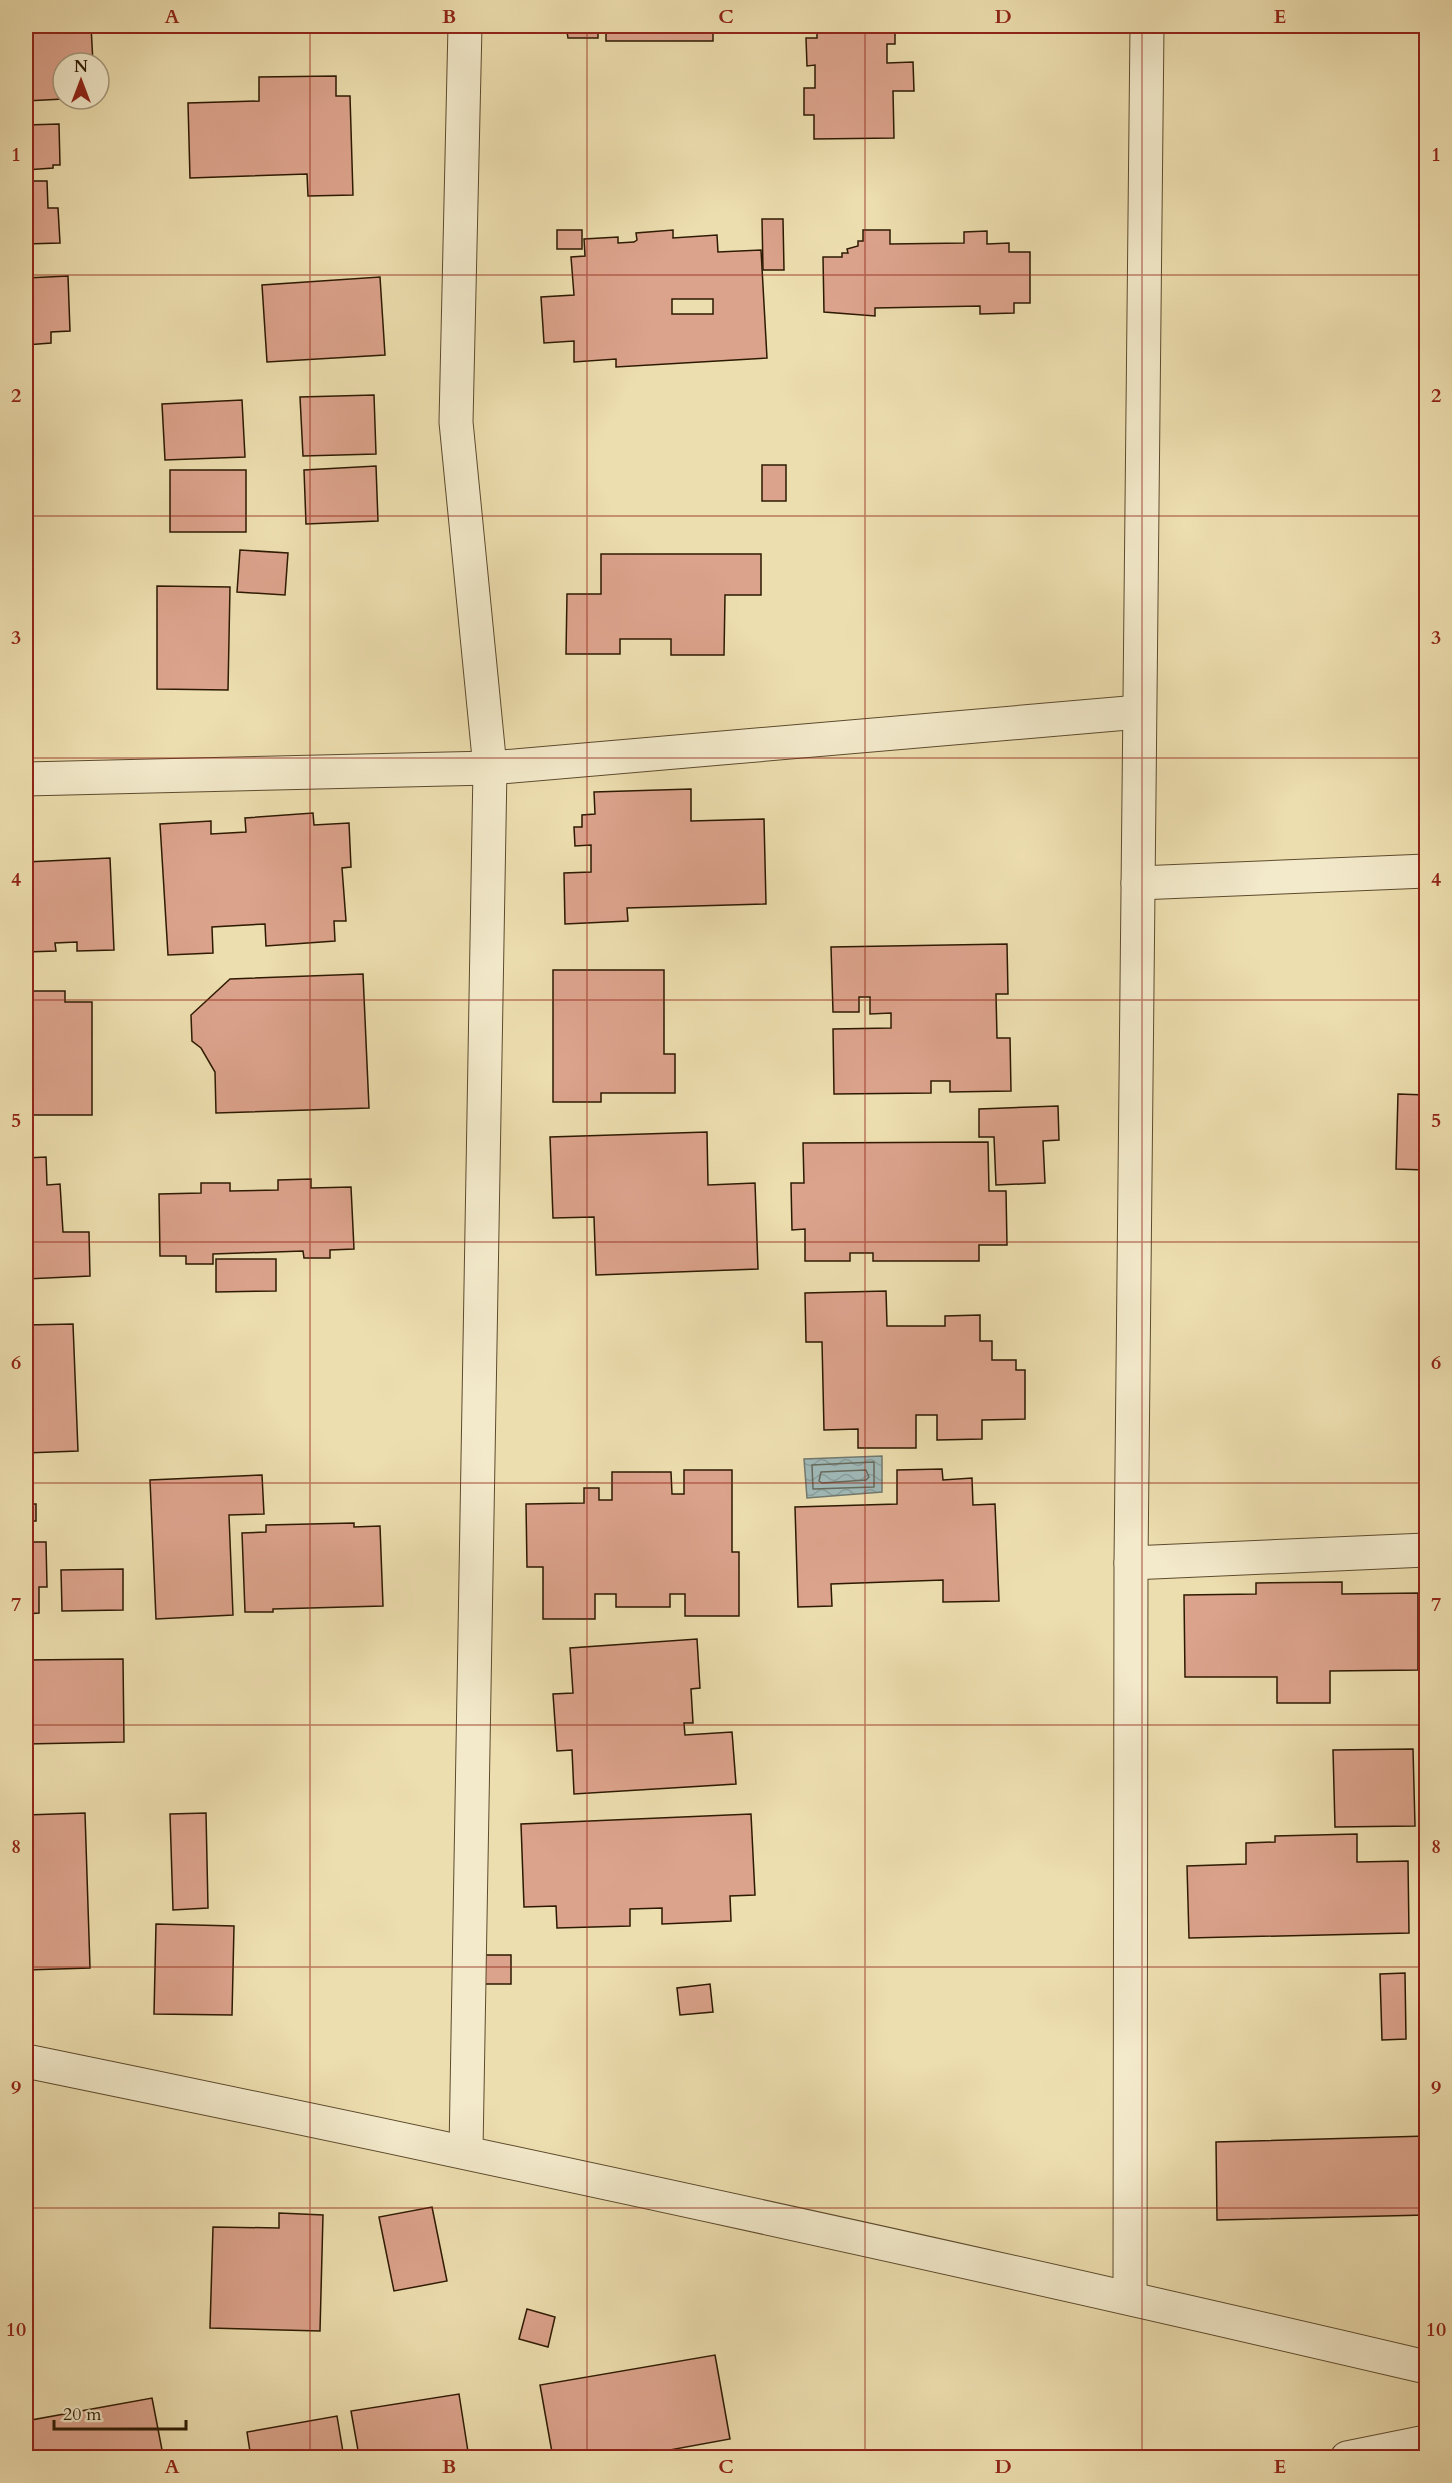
<svg xmlns="http://www.w3.org/2000/svg" width="1452" height="2483" font-family="Cardo,serif">
  <style>
    .water { fill: url(#water-waves); stroke: #72796f; stroke-width: 1.5 }
    .lines { fill: none; stroke-linecap: round; stroke-linejoin: round }
    .shore { stroke: #666a5c; stroke-width: 1.5 }
    .building { fill: #dca38c; stroke: #2d1a02; stroke-width: 1.5; fill-rule: evenodd }
    .minor-casing { stroke: #5d4b2d; stroke-width: 35 }
    .minor { stroke: #f3eacb; stroke-width: 33 }
    .grid { fill: none; stroke: #8f2418; stroke-width: 1.5; stroke-opacity: 0.55 }
    .neatline { fill: none; stroke: #8f2418; stroke-width: 2 }
    .grid-label { font-size: 20px; text-anchor: middle; font-weight: bold; fill: #8f2418 }
  </style>
  <defs>
    <pattern id="water-waves" width="16" height="10" patternUnits="userSpaceOnUse" patternTransform="scale(1.5)"><rect width="16" height="10" fill="#a0b9b7"/><path d="M0 5q4-4 8 0t8 0" fill="none" stroke="#8a9e9c"/></pattern>
  </defs>
  <rect width="100%" height="100%" fill="#eddeaf"/>
  <filter id="stains"><feTurbulence type="fractalNoise" baseFrequency=".00333" numOctaves="4"/><feColorMatrix values="0 0 0 0 .2 0 0 0 0 .09 0 0 0 0 .02 0 0 0 .5 -.17"/></filter>
  <radialGradient id="worn" r=".72"><stop offset=".6" stop-color="#630" stop-opacity="0"/><stop offset="1" stop-color="#630" stop-opacity=".3"/></radialGradient>
  <polygon class="water" points="882,1456 882,1492 807,1498 804,1459"/>
  <g class="lines">
    <g class="shore">
      <polygon points="874,1462 874,1487 813,1489 812,1465"/>
      <polygon points="866,1470 869,1477 866,1480 822,1483 819,1481 821,1472"/>
    </g>
  </g>
  <g class="building">
    <polygon points="26,26 91,26 93,63 63,63 63,99 26,101"/>
    <polygon points="261,26 337,26 337,30 261,33"/>
    <polygon points="542,26 713,26 713,41 606,41 606,31 598,31 598,38 568,38 567,32 542,32"/>
    <polygon points="717,26 747,26 747,29 717,30"/>
    <polygon points="817,26 895,26 895,44 887,44 887,63 913,62 914,91 893,91 894,138 814,139 814,115 804,115 804,88 815,88 815,65 807,66 806,38 817,38"/>
    <polygon points="336,76 336,96 350,96 353,195 308,196 307,174 190,178 188,103 259,101 259,77"/>
    <polygon points="59,124 60,165 53,165 53,168 26,170 26,125"/>
    <polygon points="26,181 47,181 48,208 58,208 60,243 26,244"/>
    <polygon points="762,219 783,219 784,270 763,270"/>
    <rect x="557" y="230" width="25" height="19"/>
    <path d="M673,230v8l44,-3 1,17 43,-2 6,108 -151,9v-8l-42,3v-21l-30,2 -3,-46 33,-2 -3,-38 14,-1 -1,-17 34,-2v6l16,-1 3,-2 -1,-7zM672,299h41v15h-41z"/>
    <polygon points="863,230 890,230 890,244 964,243 964,232 987,231 987,244 1009,243 1009,252 1030,252 1030,303 1014,303 1014,313 980,314 980,306 875,308 875,316 824,312 823,257 842,257 842,253 848,253 847,249 858,246 858,241 863,241"/>
    <polygon points="68,276 70,331 51,332 51,343 26,345 26,278"/>
    <polygon points="380,277 385,355 267,362 262,285"/>
    <polygon points="374,395 376,454 303,456 300,397"/>
    <polygon points="242,400 245,457 165,460 162,404"/>
    <rect x="762" y="465" width="24" height="36"/>
    <polygon points="376,466 378,521 306,524 304,470"/>
    <rect x="170" y="470" width="76" height="62"/>
    <polygon points="240,550 288,553 285,595 237,592"/>
    <polygon points="601,554 761,554 761,595 725,595 724,655 671,655 671,639 620,639 620,654 566,654 567,594 601,594"/>
    <polygon points="157,586 230,587 228,690 157,689"/>
    <polygon points="691,789 691,821 764,819 766,904 627,908 628,921 565,924 564,873 591,872 591,845 575,846 574,827 582,827 582,815 595,814 594,792"/>
    <polygon points="313,813 314,825 349,823 351,867 342,868 346,921 334,921 335,941 266,946 265,924 212,927 213,953 168,955 160,824 211,821 211,834 246,832 245,818"/>
    <polygon points="110,858 114,950 77,951 77,942 55,943 56,951 26,952 26,862"/>
    <polygon points="1007,944 1008,994 996,994 997,1038 1010,1038 1011,1091 950,1092 950,1081 931,1081 931,1093 834,1094 833,1029 891,1028 891,1013 870,1014 870,997 859,997 859,1012 833,1012 831,947"/>
    <polygon points="553,970 664,970 664,1054 675,1054 675,1093 601,1093 601,1102 553,1102"/>
    <polygon points="363,974 369,1108 216,1113 215,1072 201,1048 192,1041 191,1015 230,979"/>
    <polygon points="26,991 65,991 65,1002 92,1002 92,1115 26,1115"/>
    <polygon points="1398,1094 1426,1095 1425,1170 1396,1169"/>
    <polygon points="1058,1106 1059,1140 1043,1141 1045,1183 996,1185 994,1137 979,1137 979,1109"/>
    <polygon points="707,1132 708,1185 755,1183 758,1269 596,1275 594,1217 553,1218 550,1137"/>
    <polygon points="988,1142 989,1191 1006,1191 1007,1245 979,1245 979,1261 873,1261 873,1253 850,1253 850,1261 805,1261 805,1229 792,1230 791,1183 804,1183 803,1143"/>
    <polygon points="46,1157 47,1185 60,1184 63,1232 89,1232 90,1276 26,1279 26,1158"/>
    <polygon points="311,1179 311,1188 351,1187 354,1249 330,1250 330,1258 304,1258 303,1251 213,1254 213,1264 186,1264 186,1256 160,1256 159,1194 201,1193 201,1183 230,1183 230,1191 278,1190 278,1180"/>
    <polygon points="216,1259 276,1259 276,1291 216,1292"/>
    <polygon points="886,1291 887,1326 945,1326 945,1316 980,1315 980,1341 992,1341 992,1360 1016,1360 1016,1370 1025,1370 1025,1419 982,1420 982,1439 937,1440 937,1415 916,1415 916,1448 858,1448 858,1429 824,1430 822,1342 806,1342 805,1293"/>
    <polygon points="73,1324 78,1451 26,1453 26,1325"/>
    <polygon points="942,1469 943,1480 972,1478 973,1505 995,1504 999,1601 943,1602 943,1580 831,1584 832,1606 798,1607 795,1507 897,1504 897,1470"/>
    <polygon points="684,1470 732,1470 732,1552 739,1552 739,1616 685,1616 685,1594 670,1594 670,1607 616,1607 616,1594 595,1594 595,1619 543,1619 543,1567 527,1567 526,1504 584,1503 584,1488 599,1488 599,1500 612,1500 612,1472 671,1472 672,1494 684,1494"/>
    <polygon points="262,1475 264,1514 229,1515 233,1615 156,1619 150,1480"/>
    <polygon points="26,1492 29,1492 29,1504 36,1504 36,1521 29,1521 29,1542 46,1542 47,1587 39,1587 39,1613 26,1614"/>
    <polygon points="354,1523 354,1527 380,1526 383,1606 273,1609 273,1612 245,1612 242,1533 266,1532 266,1525"/>
    <polygon points="123,1569 123,1610 62,1611 61,1570"/>
    <polygon points="1342,1582 1342,1594 1418,1593 1418,1670 1330,1671 1330,1703 1277,1703 1277,1677 1185,1677 1184,1595 1256,1594 1256,1583"/>
    <polygon points="697,1639 700,1688 691,1689 693,1723 684,1723 685,1735 732,1732 736,1784 574,1794 572,1750 557,1751 553,1694 573,1693 570,1648"/>
    <polygon points="123,1659 124,1742 26,1744 26,1660"/>
    <polygon points="1413,1749 1415,1826 1335,1827 1333,1750"/>
    <polygon points="85,1813 90,1968 26,1970 26,1815"/>
    <polygon points="206,1813 208,1908 173,1910 170,1814"/>
    <polygon points="751,1814 755,1895 730,1896 731,1921 662,1924 662,1908 630,1909 630,1926 557,1928 556,1906 524,1907 521,1824"/>
    <polygon points="1357,1834 1357,1862 1408,1861 1409,1933 1189,1938 1187,1866 1246,1864 1246,1843 1275,1842 1275,1836"/>
    <polygon points="156,1924 234,1926 232,2015 154,2014"/>
    <rect x="479" y="1955" width="32" height="29"/>
    <polygon points="1405,1973 1406,2039 1382,2040 1380,1974"/>
    <polygon points="710,1984 713,2012 680,2015 677,1988"/>
    <polygon points="1426,2136 1426,2215 1217,2220 1216,2142"/>
    <polygon points="432,2207 447,2281 394,2291 379,2217"/>
    <polygon points="279,2213 323,2215 320,2331 210,2328 213,2227 279,2228"/>
    <polygon points="527,2309 555,2317 548,2347 519,2339"/>
    <polygon points="715,2355 730,2439 626,2458 553,2458 540,2385"/>
    <polygon points="459,2394 469,2458 400,2458 399,2450 359,2456 351,2411"/>
    <polygon points="152,2398 163,2455 148,2458 26,2458 26,2421"/>
    <polygon points="337,2416 344,2458 251,2458 247,2432"/>
  </g>
  <g class="lines">
    <g class="minor-casing">
      <g id="minor">
        <polyline points="465,26 456,422 490,768 466,2151"/>
        <polyline points="26,779 490,768 1139,712"/>
        <polyline points="1138,883 1426,871"/>
        <polyline points="1131,1563 1426,1550"/>
        <path d="M26,2061c468,96 935,197 1400,306"/>
        <polyline points="1130,2298 1131,1563 1147,26"/>
        <polyline points="1347,2458 1426,2442"/>
      </g>
    </g>
    <use href="#minor" class="minor"/>
  </g>
  <path class="grid" d="M310,26v2432M587,26v2432M865,26v2432M1142,26v2432M26,275h1400M26,516h1400M26,758h1400M26,1000h1400M26,1242h1400M26,1483h1400M26,1725h1400M26,1967h1400M26,2208h1400"/>
  <rect width="1452" height="2483" fill="none" stroke="#eddeaf" stroke-width="66"/>
  <g transform="translate(81 81)"><circle r="28" fill="#f3eacb" stroke="#a4977b" stroke-width="1.5"/>
  <path d="M0-4.5L10 22L0 15L-10 22Z" fill="#8f2418"/>
  <text y="-9" font-size="16" font-weight="bold" text-anchor="middle" fill="#2d1a02">N</text>
  </g>
  <path d="M54 2420v9h132v-9" fill="none" stroke="#2d1a02" stroke-width="3"/>
  <text x="63" y="2420" font-size="18" fill="#2d1a02" stroke="#f3eacb" stroke-width="4.5" paint-order="stroke">20 m</text>
  <rect x="33" y="33" width="1386" height="2417" class="neatline"/>
  <g class="grid-label">
    <text x="172" y="23">A</text>
    <text x="449" y="23">B</text>
    <text x="726" y="23">C</text>
    <text x="1003" y="23">D</text>
    <text x="1280" y="23">E</text>
    <text x="16" y="161">1</text>
    <text x="1436" y="161">1</text>
    <text x="16" y="402">2</text>
    <text x="1436" y="402">2</text>
    <text x="16" y="644">3</text>
    <text x="1436" y="644">3</text>
    <text x="16" y="886">4</text>
    <text x="1436" y="886">4</text>
    <text x="16" y="1127">5</text>
    <text x="1436" y="1127">5</text>
    <text x="16" y="1369">6</text>
    <text x="1436" y="1369">6</text>
    <text x="16" y="1611">7</text>
    <text x="1436" y="1611">7</text>
    <text x="16" y="1853">8</text>
    <text x="1436" y="1853">8</text>
    <text x="16" y="2094">9</text>
    <text x="1436" y="2094">9</text>
    <text x="16" y="2336">10</text>
    <text x="1436" y="2336">10</text>
    <text x="172" y="2473">A</text>
    <text x="449" y="2473">B</text>
    <text x="726" y="2473">C</text>
    <text x="1003" y="2473">D</text>
    <text x="1280" y="2473">E</text>
  </g>
  <rect width="100%" height="100%" filter="url(#stains)"/>
  <rect width="100%" height="100%" fill="url(#worn)"/>
</svg>
